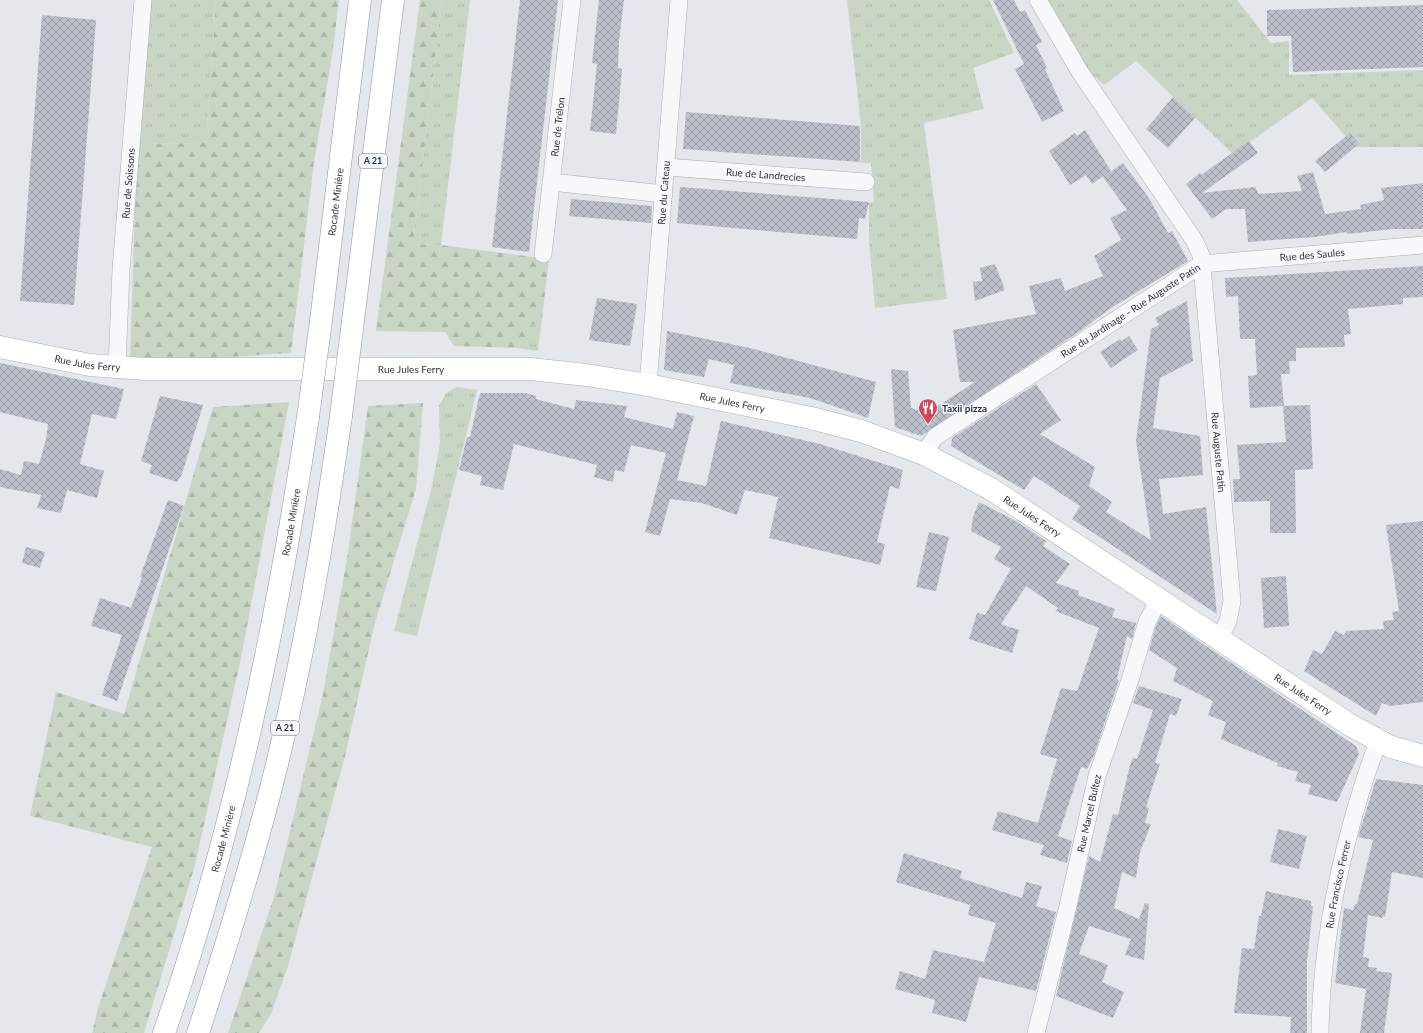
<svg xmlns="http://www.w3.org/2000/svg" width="1423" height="1033" font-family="Lato,sans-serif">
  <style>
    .grass { fill: url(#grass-tufts) }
    .forest { fill: url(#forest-firs) }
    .building { fill: url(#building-cross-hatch) }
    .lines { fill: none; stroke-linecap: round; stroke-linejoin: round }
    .street-casing { stroke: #a9aeb7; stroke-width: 18 }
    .secondary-casing { stroke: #a9aeb7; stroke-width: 23 }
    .highway-casing { stroke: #8b94a3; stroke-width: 23 }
    .street { stroke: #f7f8fa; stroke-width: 17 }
    .secondary { stroke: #fff; stroke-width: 22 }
    .highway { stroke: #fff; stroke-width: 22 }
    .highway-bridge-casing { stroke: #8b94a3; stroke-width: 23; stroke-linecap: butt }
    .highway-bridge { stroke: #fff; stroke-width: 22 }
    .labels { text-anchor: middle; stroke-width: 3; stroke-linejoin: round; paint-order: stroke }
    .shield { fill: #f4f6f9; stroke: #676e7b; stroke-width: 1 }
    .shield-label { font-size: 9px; font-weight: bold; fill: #2b3445 }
    .street-label { font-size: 10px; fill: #2b3445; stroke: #f4f6f9 }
    .poi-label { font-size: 10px; font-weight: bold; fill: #2b3445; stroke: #f4f6f9; text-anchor: start }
  </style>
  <defs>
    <pattern id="grass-tufts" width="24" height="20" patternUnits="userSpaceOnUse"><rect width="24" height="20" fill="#c9d6c5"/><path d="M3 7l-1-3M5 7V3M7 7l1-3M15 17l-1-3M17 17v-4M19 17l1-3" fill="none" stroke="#adb8ab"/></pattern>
    <pattern id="forest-firs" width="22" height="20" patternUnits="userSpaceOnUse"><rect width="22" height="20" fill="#c9d6c5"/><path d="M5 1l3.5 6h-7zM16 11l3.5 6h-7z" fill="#adb8ab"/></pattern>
    <pattern id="building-cross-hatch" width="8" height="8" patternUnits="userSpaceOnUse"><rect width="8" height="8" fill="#bbc0ca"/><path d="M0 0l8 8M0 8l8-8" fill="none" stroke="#989da6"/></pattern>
  </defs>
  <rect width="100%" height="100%" fill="#e4e7ec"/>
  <g class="grass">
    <polygon points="148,0 216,0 206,143 137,144"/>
    <polygon points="442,0 470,0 441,245 413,244"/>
    <polygon points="847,0 989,0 1014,53 973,68 984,109 924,123 947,299 875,308 869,240 869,203 874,202 871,163 861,163 861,126"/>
    <polygon points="1047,0 1237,0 1271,43 1289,41 1289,75 1423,70 1423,147 1355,147 1312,98 1233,154 1136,61 1104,85 1084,67"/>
    <polygon points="526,324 541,326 538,351 516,348 525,337"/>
    <polygon points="457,387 477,390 417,636 394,631 431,490 440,444 439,406 446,393"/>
  </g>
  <g class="forest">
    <polygon points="216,0 339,0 332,56 314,162 291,353 213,358 130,357 137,144 206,143"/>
    <polygon points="420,0 442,0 413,244 441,245 549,259 541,326 527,324 525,337 516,348 454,346 445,332 376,331"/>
    <polygon points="289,402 241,658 195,865 144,1033 92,1033 98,1008 152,847 30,816 56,692 124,714 213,407"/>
    <polygon points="423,403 416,489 374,626 345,756 288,966 271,1014 259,1033 228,1033 274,897 323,694 348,552 368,406"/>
  </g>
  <g class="building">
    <polygon points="520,0 558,0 529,252 492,247"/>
    <polygon points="599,0 624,0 619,41 618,68 622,69 616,134 590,131 597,64 592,63"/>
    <polygon points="993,0 1014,0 1020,12 1025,10 1042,42 1036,45 1047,68 1045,69 1064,111 1042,122 1015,69 1024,64"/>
    <polygon points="1423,5 1423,67 1293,72 1291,36 1267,36 1267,10"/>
    <polygon points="42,15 96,20 74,305 20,301"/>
    <polygon points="1173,97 1195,118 1168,148 1146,129"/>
    <polygon points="686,112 860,126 860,162 683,149"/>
    <polygon points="1085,130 1111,171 1092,184 1086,175 1070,185 1049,151 1075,133 1077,136"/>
    <polygon points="1350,133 1359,144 1325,172 1315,161"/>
    <polygon points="1249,141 1258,153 1202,193 1255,187 1259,194 1302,191 1297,176 1313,172 1325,214 1361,209 1360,205 1384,200 1381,188 1423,183 1423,229 1394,229 1347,234 1346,232 1315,237 1248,242 1245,209 1226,209 1212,219 1186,184 1200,173 1201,175"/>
    <polygon points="1123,163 1149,198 1168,233 1172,231 1188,261 1111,308 1080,331 921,436 895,427 891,369 908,371 911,408 927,413 975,382 960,382 953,330 1036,314 1029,286 1061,278 1065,291 1103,276 1094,256 1121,240 1110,218 1127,210 1103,177"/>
    <polygon points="680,187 770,194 869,202 865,219 859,218 857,239 677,223"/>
    <polygon points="571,199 652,206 651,223 569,216"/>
    <polygon points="995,264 1005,290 975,301 973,282 982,281 980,268"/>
    <polygon points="1423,266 1423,297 1403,298 1403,304 1348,309 1351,334 1344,335 1345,347 1296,348 1296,361 1289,361 1290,374 1281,374 1284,406 1250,408 1248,376 1257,375 1255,339 1240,339 1238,296 1226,297 1225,278"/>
    <polygon points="597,298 637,304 630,346 589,340"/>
    <polygon points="1187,301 1193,361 1160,378 1153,428 1200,436 1203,475 1159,479 1163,514 1206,507 1217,614 1072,519 1080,506 1034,476 1024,490 951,446 952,438 1036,384 1061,420 1040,434 1095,467 1089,486 1112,502 1106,512 1151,540 1136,441 1151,329 1159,325 1155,318"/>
    <polygon points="667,331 750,348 876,382 868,418 810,398 730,383 734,365 709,359 704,377 664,370"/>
    <polygon points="1129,336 1138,350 1111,368 1100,352 1120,339 1122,341"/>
    <polygon points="0,363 124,389 116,419 92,414 80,464 104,471 97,498 67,490 61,513 37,508 41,495 0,487 0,469 21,475 24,461 39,464 46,439 48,424 0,412"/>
    <polygon points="480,393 526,393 536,396 536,399 574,409 576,400 627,406 624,417 673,429 677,412 694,416 677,480 706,486 721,421 820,444 903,470 899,489 890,486 877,542 885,544 880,565 769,538 778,497 745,490 737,515 702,503 670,499 660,536 645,532 666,453 631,445 624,472 615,470 613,482 594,477 597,465 514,444 503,490 480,485 482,476 459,470 467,437 470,437"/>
    <polygon points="160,396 203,405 182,474 177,482 149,473 152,465 141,461"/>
    <polygon points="1310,405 1313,469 1295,470 1296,533 1270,533 1270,501 1234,502 1233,479 1240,479 1237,445 1286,442 1283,406"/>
    <polygon points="168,500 184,506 117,701 102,695 122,635 91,626 100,598 131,608 142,577 140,577"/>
    <polygon points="979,502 1016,521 1046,541 1043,546 1070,564 1056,583 1079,591 1078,595 1115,609 1112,617 1136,623 1132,639 1127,636 1117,679 1119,680 1094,755 1087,769 1081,767 1058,836 1072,841 1067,863 1040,855 1044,845 992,830 998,811 1038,823 1057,759 1040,754 1061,688 1077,691 1099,628 1055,611 1058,608 1026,586 1001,624 1019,630 1012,653 969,639 977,613 985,615 1011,569 994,559 1001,547 971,531 973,517"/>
    <polygon points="1423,521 1423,702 1390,706 1382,703 1376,716 1304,671 1313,650 1322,654 1335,631 1344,635 1346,631 1384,629 1383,621 1394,620 1392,612 1399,611 1386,525"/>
    <polygon points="929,532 949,537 936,591 916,587"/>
    <polygon points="26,547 45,552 40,568 22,563"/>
    <polygon points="1286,576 1289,626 1264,628 1261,578"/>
    <polygon points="1161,616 1356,746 1359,754 1337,802 1308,794 1311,785 1295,781 1298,772 1277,766 1278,763 1221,739 1226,722 1208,715 1213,701 1173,681 1177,668 1149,650 1156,626"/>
    <polygon points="1139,686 1182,699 1176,716 1170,714 1155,763 1160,764 1146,807 1149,808 1145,823 1151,824 1140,852 1136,878 1122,872 1114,908 1139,919 1145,903 1149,904 1144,960 1125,955 1131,939 1089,926 1079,954 1108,965 1102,982 1124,992 1113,1018 1056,996 1089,856 1100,862 1113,814 1118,815 1130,765 1133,758 1137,759 1153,710 1133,703"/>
    <polygon points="1376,779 1423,785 1423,878 1392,872 1385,917 1383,916 1383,918 1368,915 1363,957 1369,958 1368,967 1377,968 1376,971 1392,973 1391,982 1384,1033 1360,1033 1366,989 1335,983 1344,908 1353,910 1355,904 1357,904 1373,840 1358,837"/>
    <polygon points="1278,829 1307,836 1299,869 1270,862"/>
    <polygon points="904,853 962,871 960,878 1022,898 1026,882 1042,886 1036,906 1056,912 1036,991 979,977 966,1022 932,1013 935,1000 895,989 900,971 925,979 933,950 984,962 996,923 968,915 970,905 896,882"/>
    <polygon points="1266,891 1311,901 1311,906 1313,906 1307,962 1307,1033 1290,1033 1291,1017 1234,1013 1242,948 1254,949 1259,916 1261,916"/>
  </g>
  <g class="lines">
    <g class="street-casing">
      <g id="street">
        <path id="s1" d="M1038,0l42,72 114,168 7,15 31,346 -4,20 -8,17"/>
        <path id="s2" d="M666,167l200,15"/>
        <polyline points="551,182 664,194"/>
        <path id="s3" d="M543,254l29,-254"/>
        <path id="s4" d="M117,367l4,-97 22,-270"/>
        <path id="s5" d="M648,385l31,-385"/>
        <path id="s6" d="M924,454l11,-17 267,-173 221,-19"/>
        <path id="s7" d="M1036,1033l32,-127 29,-130 33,-96 17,-58 12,-23"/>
        <path id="s8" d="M1320,1033c1,-72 13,-142 32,-211 8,-28 15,-54 27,-81"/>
      </g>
    </g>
    <g class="secondary-casing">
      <g id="secondary">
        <path id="s9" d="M0,347l90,18 54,4h386l57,6 61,10 163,33 50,13 63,23 67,35 359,236 41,22 32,9"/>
      </g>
    </g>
    <g class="highway-casing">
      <g id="highway">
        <path id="s10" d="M321,321l39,-321"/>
        <polyline points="353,321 393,0"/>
        <path id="s11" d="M164,1033c70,-201 112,-405 144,-616"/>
        <path d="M198,1033c26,-80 51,-160 72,-241 32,-124 53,-250 71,-376"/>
      </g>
    </g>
    <use href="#street" class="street"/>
    <use href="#secondary" class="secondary"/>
    <use href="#highway" class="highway"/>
    <g class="highway-bridge-casing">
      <g id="highway-bridge">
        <polyline points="341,416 353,321"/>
        <polyline points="308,417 321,321"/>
      </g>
    </g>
    <use href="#highway-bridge" class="highway-bridge"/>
  </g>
  <defs>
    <g id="restaurant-pin" transform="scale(1)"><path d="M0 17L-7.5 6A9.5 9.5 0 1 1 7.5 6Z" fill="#d1495b" stroke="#f4f6f9"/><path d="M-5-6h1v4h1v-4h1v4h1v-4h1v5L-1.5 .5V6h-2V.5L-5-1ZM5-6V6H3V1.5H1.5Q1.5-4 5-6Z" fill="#fff"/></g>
  </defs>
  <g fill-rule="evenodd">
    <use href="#restaurant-pin" x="928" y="408"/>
  </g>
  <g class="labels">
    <g class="shield">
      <rect x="359" y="154" width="28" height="14" rx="3"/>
      <rect x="271" y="721" width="28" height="14" rx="3"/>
    </g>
    <g class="shield-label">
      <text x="373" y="164">A 21</text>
      <text x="285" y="731">A 21</text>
    </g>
    <g class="street-label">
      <text dy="4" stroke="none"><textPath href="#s3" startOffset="128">Rue de Trélon</textPath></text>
      <text dy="4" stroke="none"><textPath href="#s2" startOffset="100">Rue de Landrecies</textPath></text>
      <text dy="4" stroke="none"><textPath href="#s4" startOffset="184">Rue de Soissons</textPath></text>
      <text dy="4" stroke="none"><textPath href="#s5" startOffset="193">Rue du Cateau</textPath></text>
      <text dy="4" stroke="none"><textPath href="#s10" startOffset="120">Rocade Minière</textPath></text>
      <text dy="4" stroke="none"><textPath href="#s6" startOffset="449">Rue des Saules</textPath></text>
      <text dy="4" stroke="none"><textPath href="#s6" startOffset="253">Rue du Jardinage - Rue Auguste Patin</textPath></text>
      <text dy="4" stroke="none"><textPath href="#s9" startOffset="89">Rue Jules Ferry</textPath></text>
      <text dy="4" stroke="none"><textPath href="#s9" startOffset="413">Rue Jules Ferry</textPath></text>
      <text dy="4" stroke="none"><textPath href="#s9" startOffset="737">Rue Jules Ferry</textPath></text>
      <text dy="4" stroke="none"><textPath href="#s1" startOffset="501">Rue Auguste Patin</textPath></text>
      <text dy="4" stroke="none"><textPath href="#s9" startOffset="1061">Rue Jules Ferry</textPath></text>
      <text dy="4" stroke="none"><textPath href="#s11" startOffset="527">Rocade Minière</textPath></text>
      <text dy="4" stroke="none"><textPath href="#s9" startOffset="1385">Rue Jules Ferry</textPath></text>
      <text dy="4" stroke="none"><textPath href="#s7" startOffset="226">Rue Marcel Bultez</textPath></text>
      <text dy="4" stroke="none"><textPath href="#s11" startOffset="203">Rocade Minière</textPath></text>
      <text dy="4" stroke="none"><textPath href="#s8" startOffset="150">Rue Francisco Ferrer</textPath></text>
    </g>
    <g class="poi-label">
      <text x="942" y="412">Taxii pizza</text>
    </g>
  </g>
</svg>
